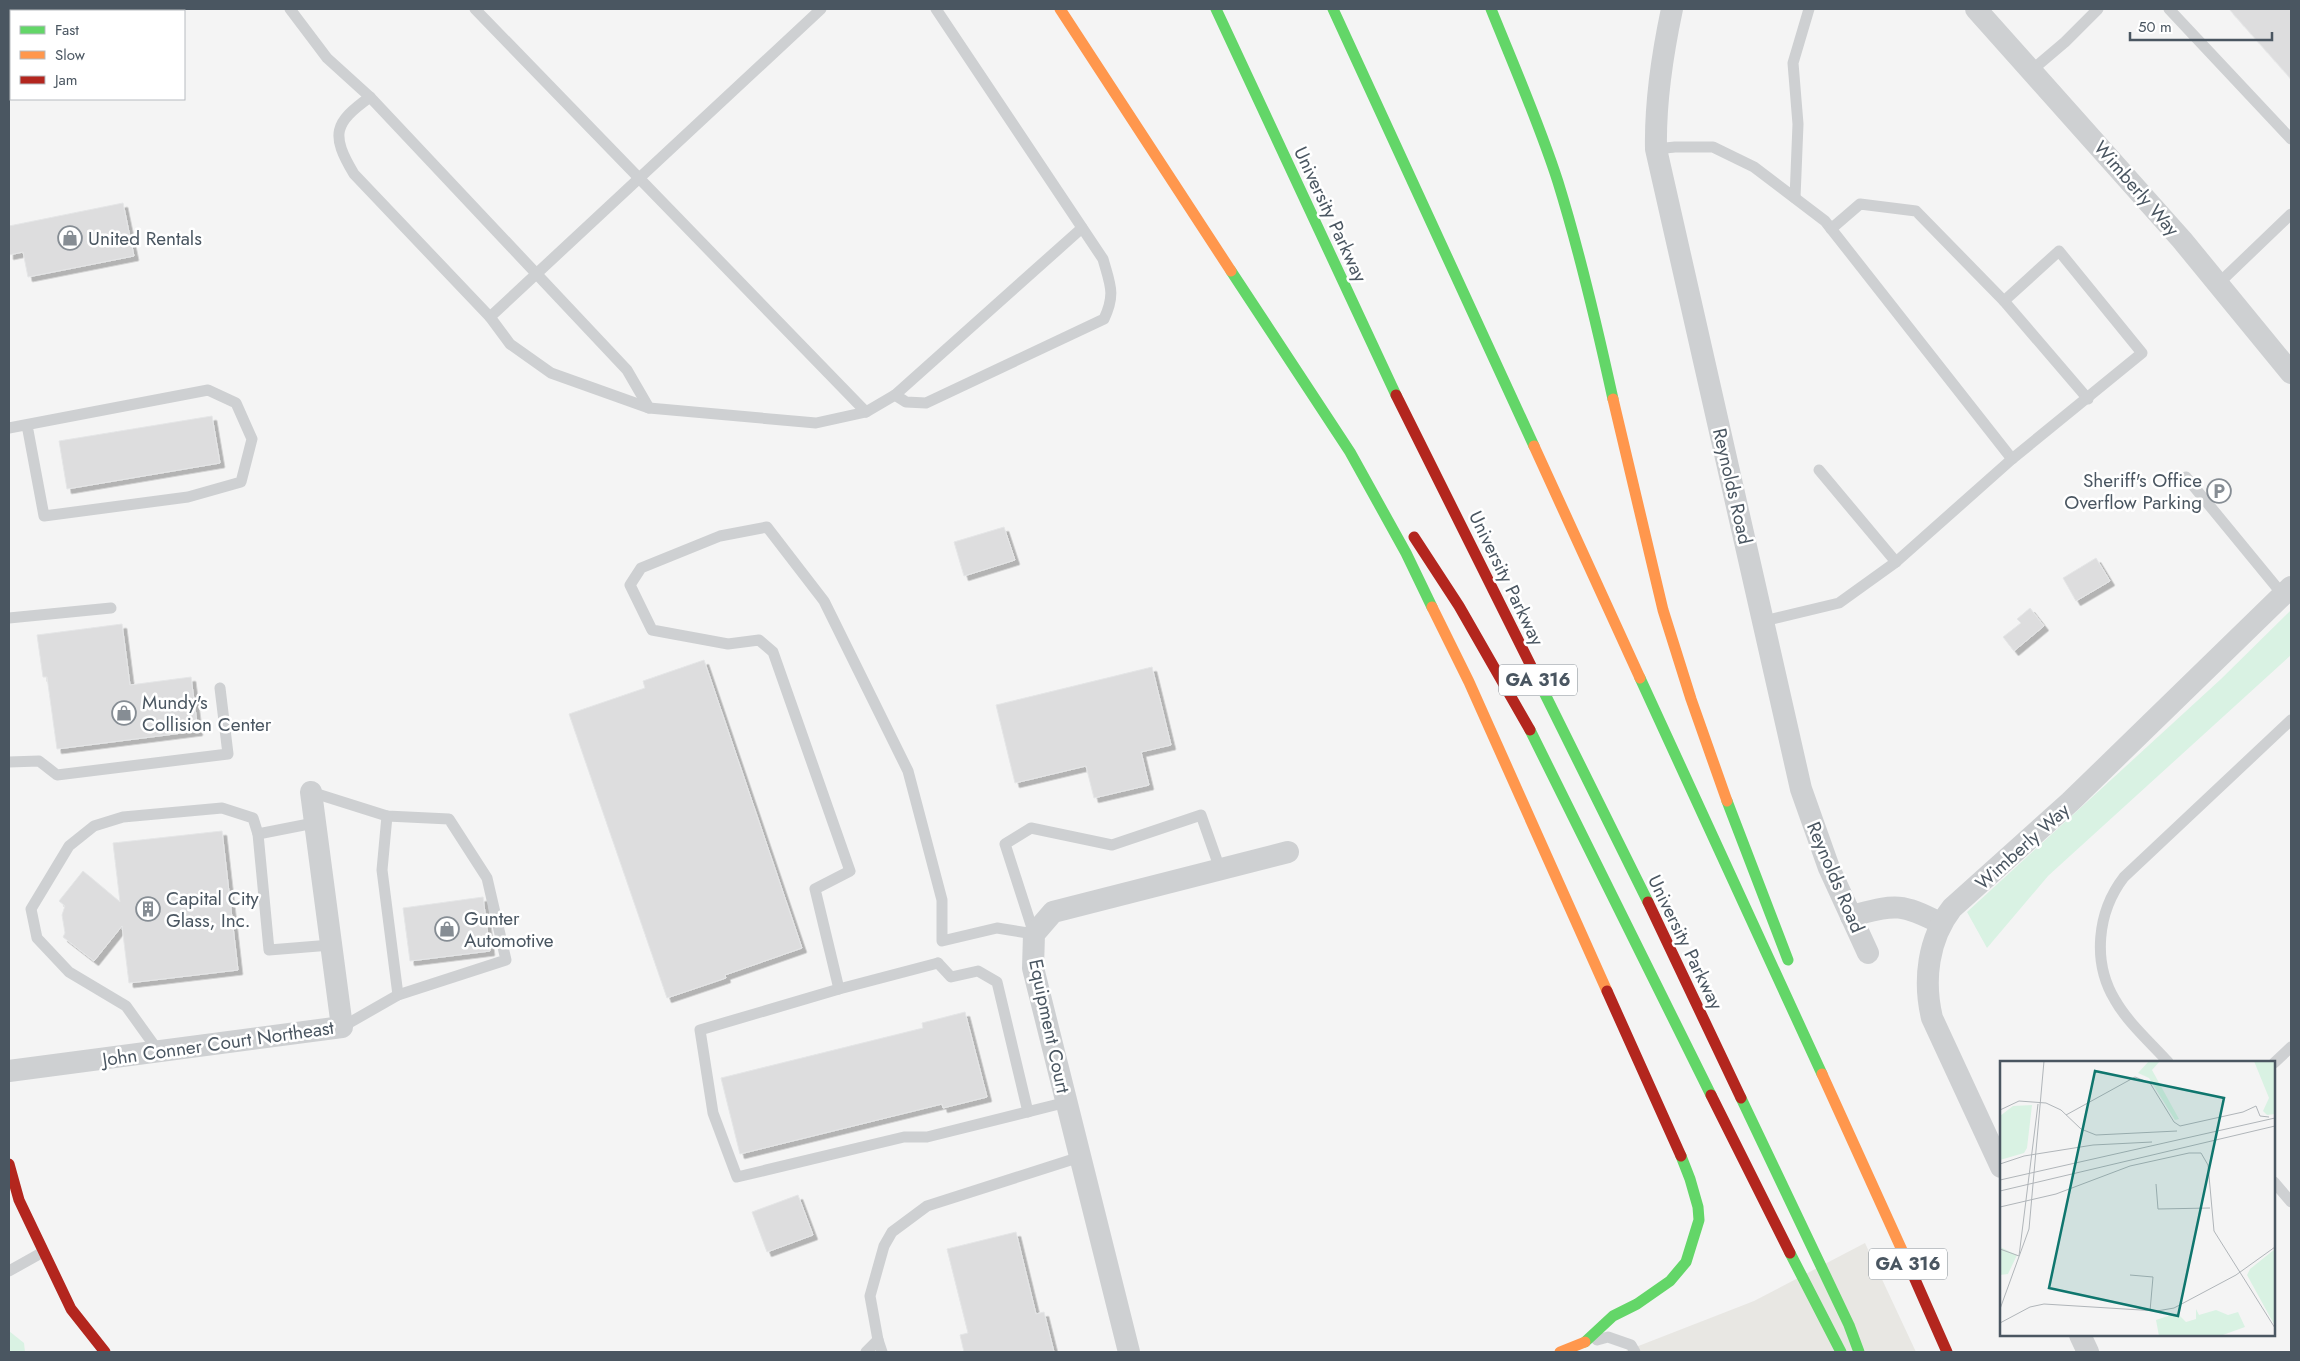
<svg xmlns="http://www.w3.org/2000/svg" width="2300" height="1361" font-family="Jost,sans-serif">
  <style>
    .commercial { fill: #e8e7e3 }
    .green { fill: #d9f2e3 }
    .building { fill: #ddddde; stroke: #e5e6e7; filter: url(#shadow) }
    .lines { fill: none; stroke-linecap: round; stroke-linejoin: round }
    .lane { stroke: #ced0d2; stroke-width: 11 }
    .street { stroke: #ced0d2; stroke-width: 22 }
    .fast { stroke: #63d668; stroke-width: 11 }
    .slow { stroke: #ff974d; stroke-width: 11 }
    .jam { stroke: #b3261e; stroke-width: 11 }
    .labels { text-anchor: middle; stroke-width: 5; stroke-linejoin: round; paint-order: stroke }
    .shield { fill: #fff; stroke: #808990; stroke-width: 1 }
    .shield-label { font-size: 18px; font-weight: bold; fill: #4a5661 }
    .street-label { font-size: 19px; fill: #4a5661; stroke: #fff }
    .poi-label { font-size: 19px; fill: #4a5661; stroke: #fff; text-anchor: start }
    .inset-road { fill: none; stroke: #b0b5b9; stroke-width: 1 }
    .view { fill: #0f766e; fill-opacity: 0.15; stroke: #0f766e; stroke-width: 2.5 }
    .inset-edge { fill: none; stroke: #4a5661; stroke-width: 2.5 }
  </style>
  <defs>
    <filter id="shadow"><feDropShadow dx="4.5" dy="4.5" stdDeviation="0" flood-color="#0004"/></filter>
  </defs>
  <rect width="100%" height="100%" fill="#f4f4f4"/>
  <polygon class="commercial" points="1865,1243 1916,1352 1623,1352 1754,1301"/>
  <g class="green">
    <polygon points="2291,610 2291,655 2048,876 1987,948 1967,912 2221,679"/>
    <polygon points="9,1331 24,1343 25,1352 9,1352"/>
  </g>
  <g class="building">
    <polygon points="2229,9 2291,9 2291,79"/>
    <polygon points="123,203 134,256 28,277 23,252 9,255 9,226"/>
    <polygon points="212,416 220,463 67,489 59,441"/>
    <polygon points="1004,527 1015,560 964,576 954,542"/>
    <polygon points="2096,558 2110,581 2076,601 2063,578"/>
    <polygon points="2030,608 2044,626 2014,651 2003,637 2021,623 2017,619"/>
    <polygon points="122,624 130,685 191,677 198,731 57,749 47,677 43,677 37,635"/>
    <polygon points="704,660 802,948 725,975 726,978 667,998 569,714 645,688 643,681"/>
    <polygon points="1152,667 1171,745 1141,752 1149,785 1094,798 1086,766 1015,783 996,705"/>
    <polygon points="222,831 238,970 129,983 122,926 94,961 63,937 65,933 62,915 65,906 59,901 83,871 120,902 113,843"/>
    <polygon points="483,897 490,951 410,961 403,908"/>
    <polygon points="965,1012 987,1097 943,1108 942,1104 740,1154 721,1078 923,1028 922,1023"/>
    <polygon points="798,1195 813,1235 767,1252 752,1212"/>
    <polygon points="1016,1232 1036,1314 1044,1312 1054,1352 964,1352 960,1335 968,1333 947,1249"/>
  </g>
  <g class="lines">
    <g class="lane">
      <polyline points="290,9 327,58 370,97 627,370 649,408"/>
      <polyline points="475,9 866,412 895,395 1082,228"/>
      <polyline points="821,9 490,317 510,344 551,373 649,408 816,423 866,412"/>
      <polyline points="2169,9 2291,139"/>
      <polyline points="2032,70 2065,42 2098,9"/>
      <path d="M370,97c-36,26 -40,37 -16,77l136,143"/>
      <polyline points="1656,149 1675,147 1713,147 1754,167 1825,221 2012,459"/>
      <polyline points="1795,198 1798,124 1793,63 1809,9"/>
      <polyline points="2218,284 2291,214"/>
      <polyline points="2004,301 2088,399"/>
      <path d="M895,395l11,7 20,1 178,-84c12,-25 6,-35 -1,-60l-167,-250"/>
      <polyline points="9,428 208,390 236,403 252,439 241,482 188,497 44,516 27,425"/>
      <polyline points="1819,470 1896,562"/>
      <polyline points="2186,477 2283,595"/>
      <polyline points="9,618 111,608"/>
      <polyline points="1764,621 1839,603 1896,562 2012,459 2142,353 2059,251 2004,301 1916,211 1860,204 1831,229"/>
      <polyline points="9,762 39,761 57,775 228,754 220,688"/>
      <polyline points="311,792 387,816 449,819 487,878 506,960 398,995 342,1027"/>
      <polyline points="387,816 382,870 398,995"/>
      <polyline points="258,834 314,823"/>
      <polyline points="938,963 839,989 700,1030 713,1113 737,1177 904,1137 927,1137 1067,1102"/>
      <polyline points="938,963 951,977 978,971 997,982 1028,1112"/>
      <polyline points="839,989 815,889 850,871 773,652 759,640 728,644 652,630 630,585 641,568 720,536 767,527 824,601 908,771 942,900 942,941 997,928 1034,934 1005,844 1031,828 1112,845 1201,815 1220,869"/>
      <polyline points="159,1052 126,1006 69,972 37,938 31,909 69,846 94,826 123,817 222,808 253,818 258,834 269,950 331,945"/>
      <path d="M2168,1062c-17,-19 -40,-39 -53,-62 -23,-38 -18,-88 9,-123l167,-157"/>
      <polyline points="2274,1063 2291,1047"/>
      <polyline points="2274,1182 2291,1202"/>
      <polyline points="9,1271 43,1252"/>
      <polyline points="878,1340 882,1352"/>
      <polyline points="1597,1340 1608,1337 1631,1345 1635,1352"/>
      <polyline points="866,1352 878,1340 870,1296 884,1246 892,1232 927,1206 1080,1157"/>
    </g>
    <g class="street">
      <path d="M1672,9c-10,47 -17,92 -16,140l145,640 28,79 39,85"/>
      <polyline points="1976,9 2182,240 2291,373"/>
      <path d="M1851,916c44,-11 48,-14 89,7"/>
      <polyline points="9,1071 342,1027 311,792"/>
      <path d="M2001,1167l-69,-149c-9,-38 -4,-79 20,-110l118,-106 221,-215"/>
      <polyline points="2080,1335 2088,1352"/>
      <polyline points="1129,1352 1033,968 1034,934 1053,912 1288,852"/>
    </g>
    <g class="fast">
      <polyline points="1216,9 1396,395"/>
      <polyline points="1333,9 1534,446"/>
      <path d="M1491,9c23,57 48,114 67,173 22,71 39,144 55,217"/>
      <polyline points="1231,271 1350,452 1406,553 1432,607"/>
      <polyline points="1533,670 1648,902"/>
      <polyline points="1640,678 1822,1074"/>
      <polyline points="1530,730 1711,1095"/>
      <polyline points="1727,801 1788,960"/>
      <polyline points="1741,1098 1849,1325 1859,1352"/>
      <polyline points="1790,1253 1841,1352"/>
      <polyline points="1585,1342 1613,1316 1637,1304 1670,1281 1686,1262 1699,1220 1698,1207 1690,1179 1681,1156"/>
    </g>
    <g class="slow">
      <polyline points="1060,9 1231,271"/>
      <polyline points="1613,399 1663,610 1691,699 1727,801"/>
      <polyline points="1534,446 1640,678"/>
      <polyline points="1432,607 1469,682 1607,991"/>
      <polyline points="1822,1074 1906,1259"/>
      <polyline points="1560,1352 1585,1342"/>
    </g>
    <g class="jam">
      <polyline points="1396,395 1533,670"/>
      <polyline points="1414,537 1459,606 1530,730"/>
      <polyline points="1648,902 1741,1098"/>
      <polyline points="1607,991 1681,1156"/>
      <polyline points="1711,1095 1790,1253"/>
      <polyline points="9,1164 19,1200 71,1309 105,1352"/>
      <polyline points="1906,1259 1947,1352"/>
    </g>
  </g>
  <defs>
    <g id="shop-ring" transform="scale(1.25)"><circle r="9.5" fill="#fff" stroke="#868d94" stroke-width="1.5"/><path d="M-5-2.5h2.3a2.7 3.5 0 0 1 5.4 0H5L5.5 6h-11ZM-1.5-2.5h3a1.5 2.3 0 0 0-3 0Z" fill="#868d94"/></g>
    <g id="parking-ring" transform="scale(1.25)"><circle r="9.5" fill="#fff" stroke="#868d94" stroke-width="1.5"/><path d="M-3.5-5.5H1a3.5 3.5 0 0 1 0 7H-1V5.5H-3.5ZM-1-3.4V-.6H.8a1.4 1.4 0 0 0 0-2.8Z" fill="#868d94"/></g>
    <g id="building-ring" transform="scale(1.25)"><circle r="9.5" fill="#fff" stroke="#868d94" stroke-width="1.5"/><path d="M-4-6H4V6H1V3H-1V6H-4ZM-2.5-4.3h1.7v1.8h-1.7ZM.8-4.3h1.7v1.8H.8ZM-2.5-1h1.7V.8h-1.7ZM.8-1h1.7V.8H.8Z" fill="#868d94"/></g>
  </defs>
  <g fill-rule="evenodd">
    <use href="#shop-ring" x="70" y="238"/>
    <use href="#parking-ring" x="2219" y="491"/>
    <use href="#shop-ring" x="124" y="713"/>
    <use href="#building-ring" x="148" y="909"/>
    <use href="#shop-ring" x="447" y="929"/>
  </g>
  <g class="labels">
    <g class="shield">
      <rect x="1499" y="664.5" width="78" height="31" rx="4"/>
      <rect x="1869" y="1248.5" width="78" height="31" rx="4"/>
    </g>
    <g class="shield-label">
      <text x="1538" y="686">GA 316</text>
      <text x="1908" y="1270">GA 316</text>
    </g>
    <g class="street-label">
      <text transform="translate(2137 188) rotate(49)" y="7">Wimberly Way</text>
      <text transform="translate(1331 214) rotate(65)" y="7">University Parkway</text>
      <text transform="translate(1733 486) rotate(77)" y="7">Reynolds Road</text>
      <text transform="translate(1507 578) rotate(64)" y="7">University Parkway</text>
      <text transform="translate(2022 846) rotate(-42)" y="7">Wimberly Way</text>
      <text transform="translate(1836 877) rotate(67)" y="7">Reynolds Road</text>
      <text transform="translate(1686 942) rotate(64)" y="7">University Parkway</text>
      <text transform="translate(1050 1026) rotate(78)" y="7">Equipment Court</text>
      <text transform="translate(218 1043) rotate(-8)" y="7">John Conner Court Northeast</text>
    </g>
    <g class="poi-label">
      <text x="88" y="245">United Rentals</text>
      <text x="2202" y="487" text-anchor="end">Sheriff's Office<tspan x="2202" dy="22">Overflow Parking</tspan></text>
      <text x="142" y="709">Mundy's<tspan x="142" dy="22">Collision Center</tspan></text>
      <text x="166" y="905">Capital City<tspan x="166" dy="22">Glass, Inc.</tspan></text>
      <text x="464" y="925">Gunter<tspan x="464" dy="22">Automotive</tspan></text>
    </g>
  </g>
  <g transform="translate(2000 1061)">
    <rect width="275" height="275" fill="#f4f4f4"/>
    <path d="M149,0h11l-8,9 27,49 -4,1 -26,-42 -11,-5zM254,0h21v53l-8,1 -4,-4 6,-13zM32,44l-5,43 -3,5 -24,7v-44l13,-10zM0,186l17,8 -9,19 -8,1zM275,188v77l-28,-51 3,-6zM196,248l3,6 17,-5 12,5 10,-3 7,15 -25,9h-61l-3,-16 21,-7 9,9 10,-3z" fill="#d9f2e3"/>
    <path class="inset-road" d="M256,45l4,10 9,1M0,49l19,-9 27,2 15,7 20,19 15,6 81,-4M66,54l69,-38 15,6 24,39 6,4 63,-14 13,-6M0,103l24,-8 69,-11 59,-3M208,104l6,66 61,97M0,119l275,-62M156,123l2,25 52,-1M0,130l275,-65M0,146l56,-13 74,-28 59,-13h12l7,12M0,188l19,7M19,195l19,-152M130,214l23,2 -3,34M0,248l29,-80 15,-168M0,262l30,-16 14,-3 113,7 17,-3 62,-33 39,-28"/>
    <path class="view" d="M95,10l129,27 -46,218 -129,-28z"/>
    <rect width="275" height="275" class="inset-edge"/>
  </g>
  <rect width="2300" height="1361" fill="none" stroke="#4a5661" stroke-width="20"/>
  <rect x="10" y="10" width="175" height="90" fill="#ffffff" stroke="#b7bbc0"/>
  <rect x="20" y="26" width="25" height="8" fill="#63d668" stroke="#b7bbc0"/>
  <text x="55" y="35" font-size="15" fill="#4a5661">Fast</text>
  <rect x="20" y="51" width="25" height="8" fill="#ff974d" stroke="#b7bbc0"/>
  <text x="55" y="60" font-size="15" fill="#4a5661">Slow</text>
  <rect x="20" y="76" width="25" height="8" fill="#b3261e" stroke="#b7bbc0"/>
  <text x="55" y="85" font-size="15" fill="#4a5661">Jam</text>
  <path d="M2130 32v8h142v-8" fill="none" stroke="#4a5661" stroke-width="2.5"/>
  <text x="2138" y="32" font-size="15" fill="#4a5661" stroke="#ffffff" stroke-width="4" paint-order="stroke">50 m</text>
</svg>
